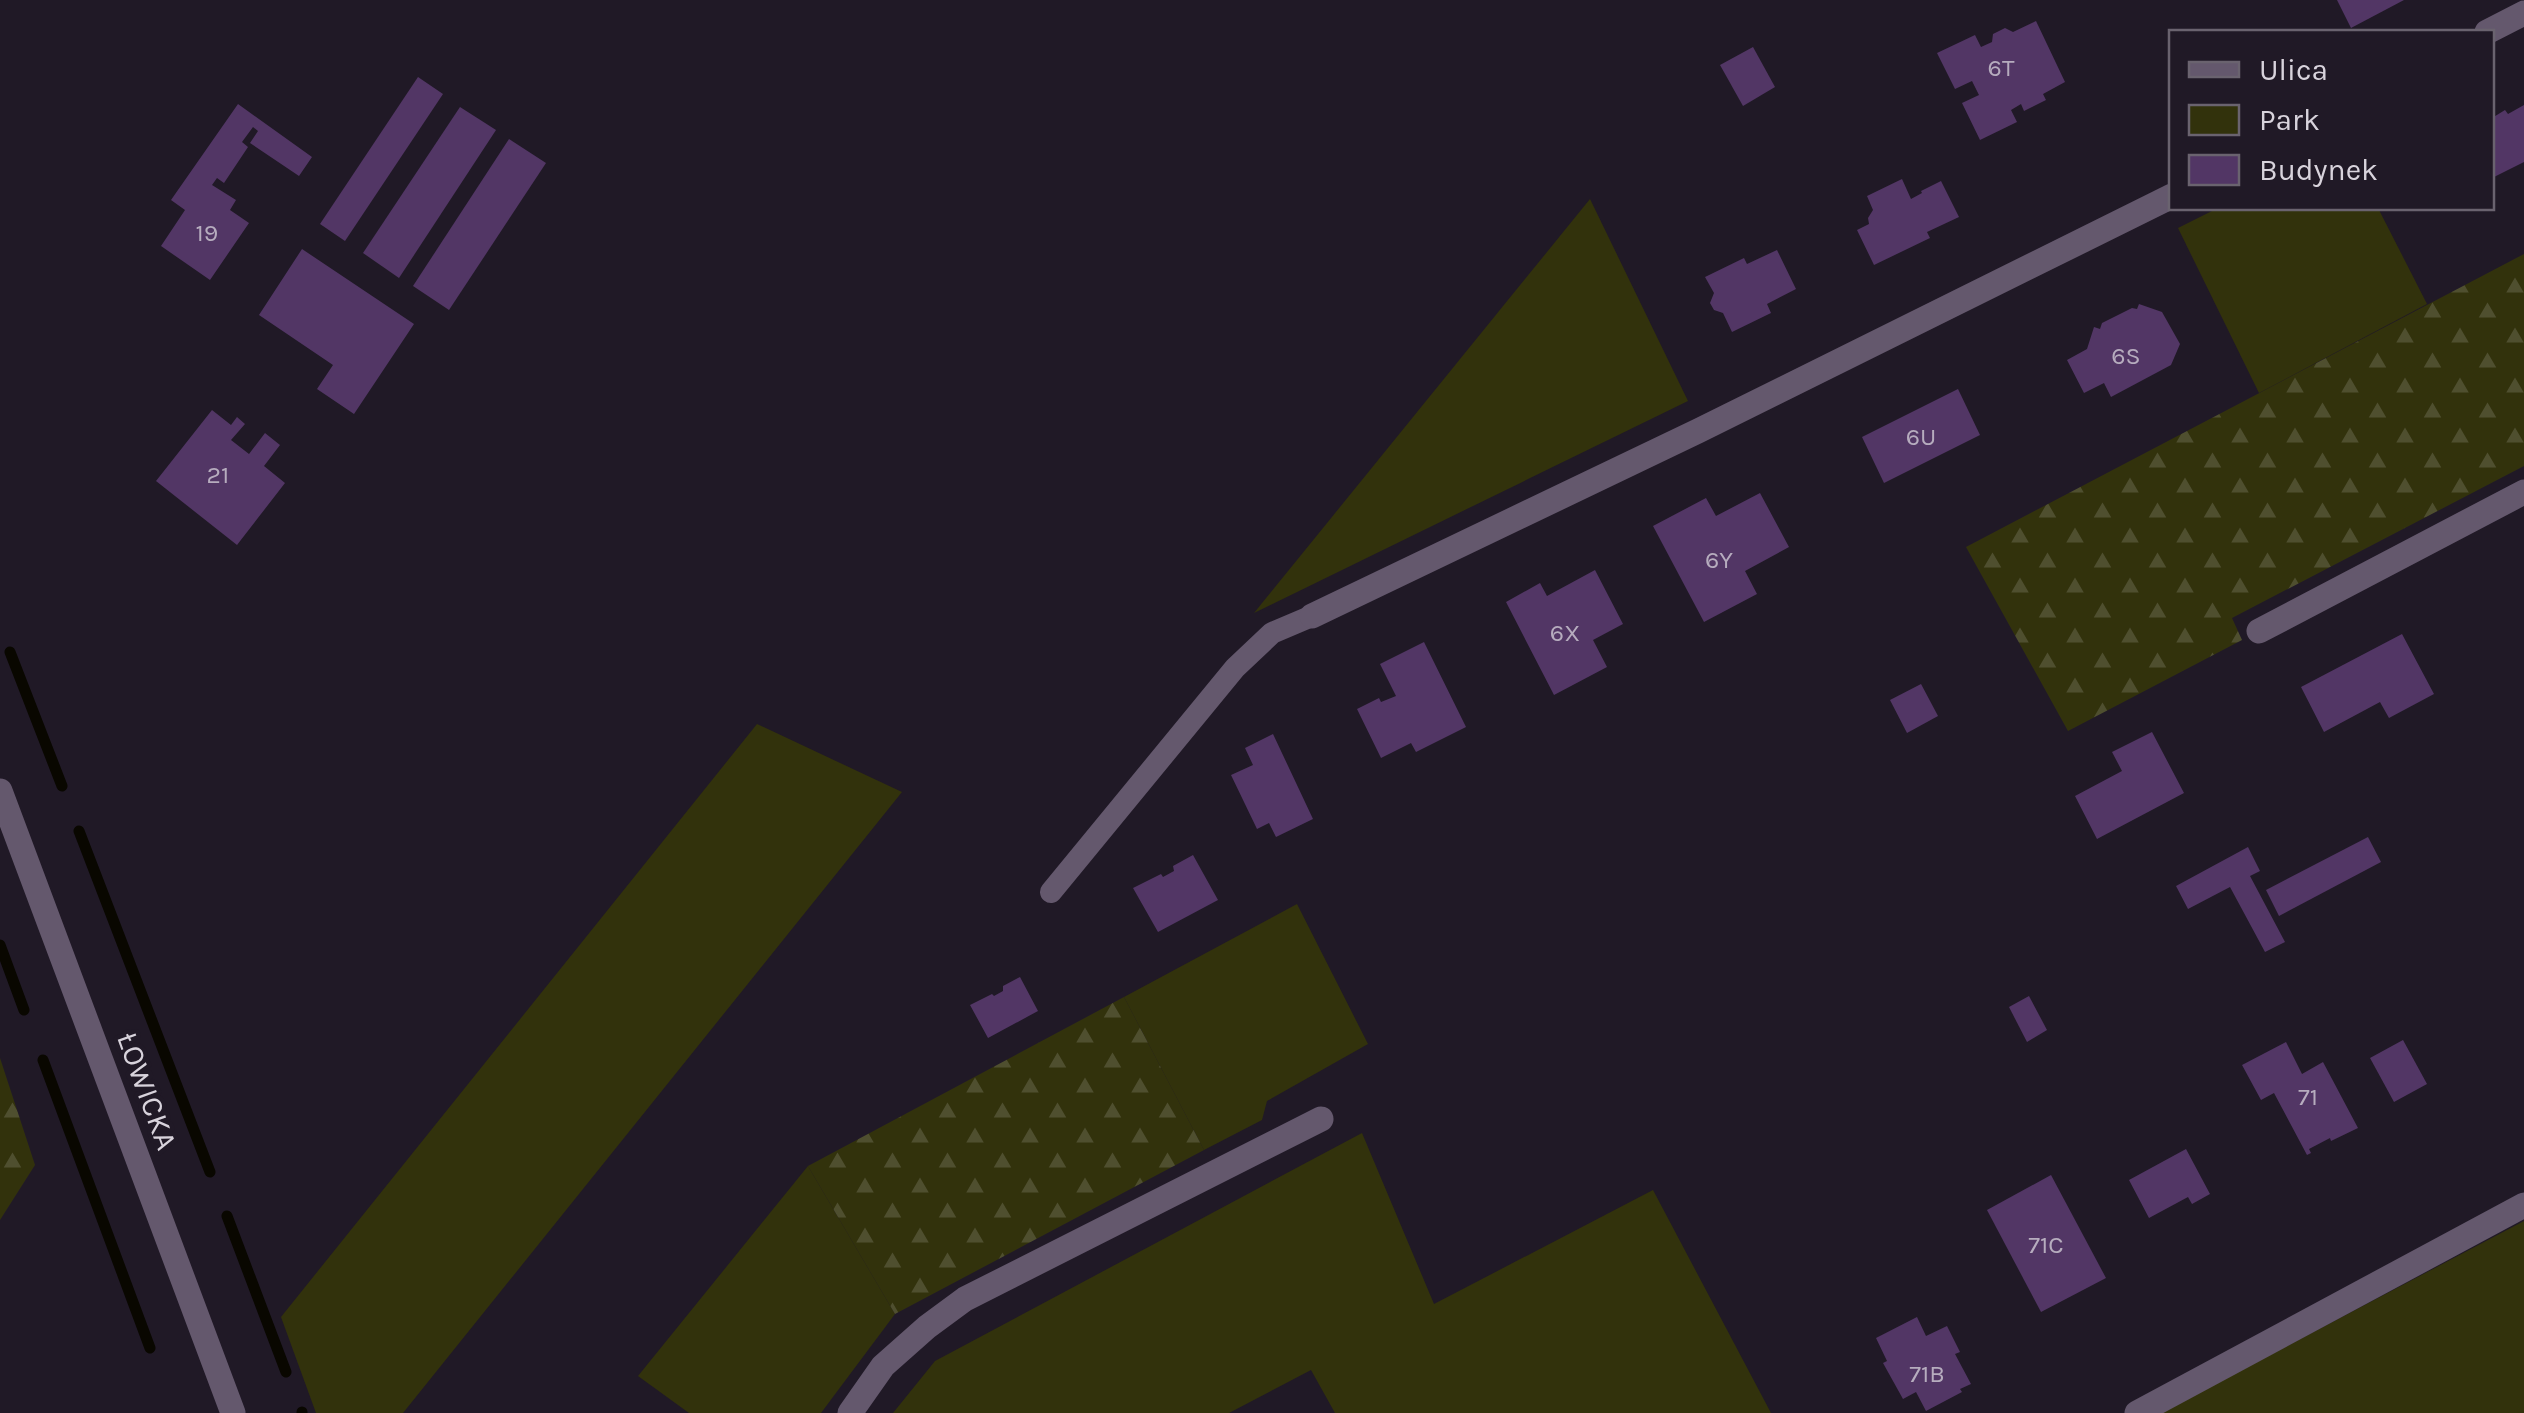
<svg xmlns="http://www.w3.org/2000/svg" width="2524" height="1413" font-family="Karla,sans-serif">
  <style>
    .green { fill: #32320c }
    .forest { fill: url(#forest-firs) }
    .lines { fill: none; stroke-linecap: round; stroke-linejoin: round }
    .stream { stroke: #090700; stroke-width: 11 }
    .building { fill: #523665 }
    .service { stroke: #64586d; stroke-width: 22 }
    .minor { stroke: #64586d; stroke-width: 25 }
    .tertiary { stroke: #64586d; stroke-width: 25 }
    .labels { text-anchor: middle; stroke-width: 9; stroke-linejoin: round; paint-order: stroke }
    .number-label { font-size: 25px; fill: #b6acbe }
    .street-label { font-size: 30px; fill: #d8d3dc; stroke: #201926 }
  </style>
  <defs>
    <pattern id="forest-firs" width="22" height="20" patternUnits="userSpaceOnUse" patternTransform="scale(2.5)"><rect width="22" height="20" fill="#32320c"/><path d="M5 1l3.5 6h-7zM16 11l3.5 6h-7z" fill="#4f4f2f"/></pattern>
  </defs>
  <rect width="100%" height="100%" fill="#201926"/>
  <g class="green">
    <polygon points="1590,199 1688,401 1254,613"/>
    <polygon points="2218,208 2378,208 2427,304 2259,393 2178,228"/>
    <polygon points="757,724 902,792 403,1413 316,1413 281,1317"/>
    <polygon points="1297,904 1368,1044 1267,1101 1262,1120 1204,1150 1124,997"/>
    <polygon points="1362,1133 1434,1304 1653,1190 1771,1413 1335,1413 1311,1370 1229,1413 893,1413 935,1361"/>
    <polygon points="808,1166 895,1314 821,1413 689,1413 638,1376"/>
    <polygon points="2524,1221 2524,1413 2160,1413"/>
  </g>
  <g class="forest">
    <polygon points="2524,254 2524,466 2232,618 2242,640 2068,731 1966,547"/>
    <polygon points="1124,997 1204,1150 895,1314 808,1166"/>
    <polygon points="0,1058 35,1165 0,1220"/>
  </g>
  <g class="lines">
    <g class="stream">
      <polyline points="10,652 62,786"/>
      <polyline points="79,831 210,1172"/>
      <polyline points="0,945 24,1010"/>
      <polyline points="43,1060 150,1348"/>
      <polyline points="227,1216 286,1372"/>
      <polyline points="302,1412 302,1413"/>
    </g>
  </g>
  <g class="building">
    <polygon points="2337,0 2404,0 2351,28"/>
    <polygon points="2036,21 2065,82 2043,94 2046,100 2024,111 2021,104 2011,110 2017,122 1980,140 1962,103 1979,95 1972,81 1955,89 1937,53 1975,35 1981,47 1992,42 1993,34 2005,28 2013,32"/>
    <polygon points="1753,47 1775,87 1743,106 1720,65"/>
    <polygon points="418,77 443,94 345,241 320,224"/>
    <polygon points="238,104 312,157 299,176 250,143 258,131 253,127 242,142 248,147 224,183 217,178 212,185 236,200 230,210 249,223 210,280 161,246 185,210 171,200"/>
    <polygon points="2524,105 2524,162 2492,178 2492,118 2505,110 2508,114"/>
    <polygon points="460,107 496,130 399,278 363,253"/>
    <polygon points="509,139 546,163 449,310 413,286"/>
    <polygon points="1902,179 1911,199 1922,193 1921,191 1941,181 1959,217 1927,232 1930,238 1874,265 1857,230 1869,224 1868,218 1873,210 1867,196"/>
    <polygon points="302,249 414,324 354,414 317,389 333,365 259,315"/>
    <polygon points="1777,250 1796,289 1767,304 1771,313 1732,332 1723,313 1714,310 1710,303 1714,293 1705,277 1744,258 1747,264"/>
    <polygon points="2139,304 2162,312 2180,344 2171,365 2111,397 2104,383 2084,393 2067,360 2087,349 2094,327 2100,329 2102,323 2132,308 2137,309"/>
    <polygon points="1958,389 1980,435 1884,483 1862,437"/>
    <polygon points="212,410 231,425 237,417 245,424 231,440 249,454 265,433 280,445 264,466 285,483 237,545 156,481"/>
    <polygon points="1760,493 1789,547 1745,571 1757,594 1704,622 1653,526 1706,498 1716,516"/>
    <polygon points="1595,570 1623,624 1593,640 1607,667 1554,695 1506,602 1540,583 1547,596"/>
    <polygon points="2402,634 2434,694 2389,718 2380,702 2324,732 2301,687"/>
    <polygon points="1424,642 1466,727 1416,752 1411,743 1381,758 1357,709 1379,698 1381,702 1396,696 1380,664"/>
    <polygon points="1921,684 1938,716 1907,733 1890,700"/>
    <polygon points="2152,732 2184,793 2097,839 2075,796 2122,771 2112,752"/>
    <polygon points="1273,734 1313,819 1276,837 1269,823 1257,829 1231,775 1253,765 1245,748"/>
    <polygon points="2368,837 2381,862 2279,916 2266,890"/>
    <polygon points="2248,847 2260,871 2250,876 2285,942 2265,952 2230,887 2188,909 2176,886"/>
    <polygon points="1193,855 1218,900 1158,932 1133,888 1161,874 1163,877 1174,871 1173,866"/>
    <polygon points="1020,977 1038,1011 988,1038 970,1005 992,994 994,996 1003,991 1003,986"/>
    <polygon points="2029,996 2047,1030 2027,1042 2009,1007"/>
    <polygon points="2403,1040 2427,1084 2394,1102 2370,1058"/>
    <polygon points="2286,1042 2302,1074 2323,1062 2358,1128 2331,1141 2330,1138 2309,1149 2311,1153 2307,1155 2274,1093 2261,1100 2242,1065"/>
    <polygon points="2186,1149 2210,1194 2192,1204 2188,1197 2149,1218 2129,1180"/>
    <polygon points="2051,1175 2106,1278 2041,1312 1987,1210"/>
    <polygon points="1917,1317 1926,1336 1947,1326 1960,1352 1955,1354 1971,1384 1960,1389 1962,1392 1926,1411 1916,1392 1903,1399 1883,1363 1887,1361 1876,1338"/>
  </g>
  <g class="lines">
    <polyline class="service" points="1051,892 1235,668 1272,633 1312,616"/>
    <g class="minor">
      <polyline points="2487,32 2524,13"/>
      <polyline points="1312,616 1698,431 2172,196"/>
      <polyline points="2259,631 2524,492"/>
      <polyline points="850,1413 883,1366 927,1327 965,1299 1321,1119"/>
      <polyline points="2137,1413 2524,1205"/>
    </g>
    <polyline class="tertiary" points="0,791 233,1413"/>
  </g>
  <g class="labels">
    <g class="number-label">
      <text x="2001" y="76">6T</text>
      <text x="207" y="241">19</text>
      <text x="2126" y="364">6S</text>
      <text x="1921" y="445">6U</text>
      <text x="218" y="483">21</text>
      <text x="1719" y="568">6Y</text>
      <text x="1565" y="641">6X</text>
      <text x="2308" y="1105">71</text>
      <text x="2046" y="1253">71C</text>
      <text x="1927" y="1382">71B</text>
    </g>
    <g class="street-label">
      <text transform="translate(147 1091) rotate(70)" y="10">ŁOWICKA</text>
    </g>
  </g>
  <rect x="2169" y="30" width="325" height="180" fill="#201926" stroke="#6a636f" stroke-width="2.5"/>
  <rect x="2189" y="62" width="50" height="15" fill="#64586d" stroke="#6a636f" stroke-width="2.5"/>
  <text x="2259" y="80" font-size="30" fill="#d8d3dc">Ulica</text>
  <rect x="2189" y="105" width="50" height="30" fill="#32320c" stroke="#6a636f" stroke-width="2.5"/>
  <text x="2259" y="130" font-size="30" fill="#d8d3dc">Park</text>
  <rect x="2189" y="155" width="50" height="30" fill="#523665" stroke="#6a636f" stroke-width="2.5"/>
  <text x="2259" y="180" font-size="30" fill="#d8d3dc">Budynek</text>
</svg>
